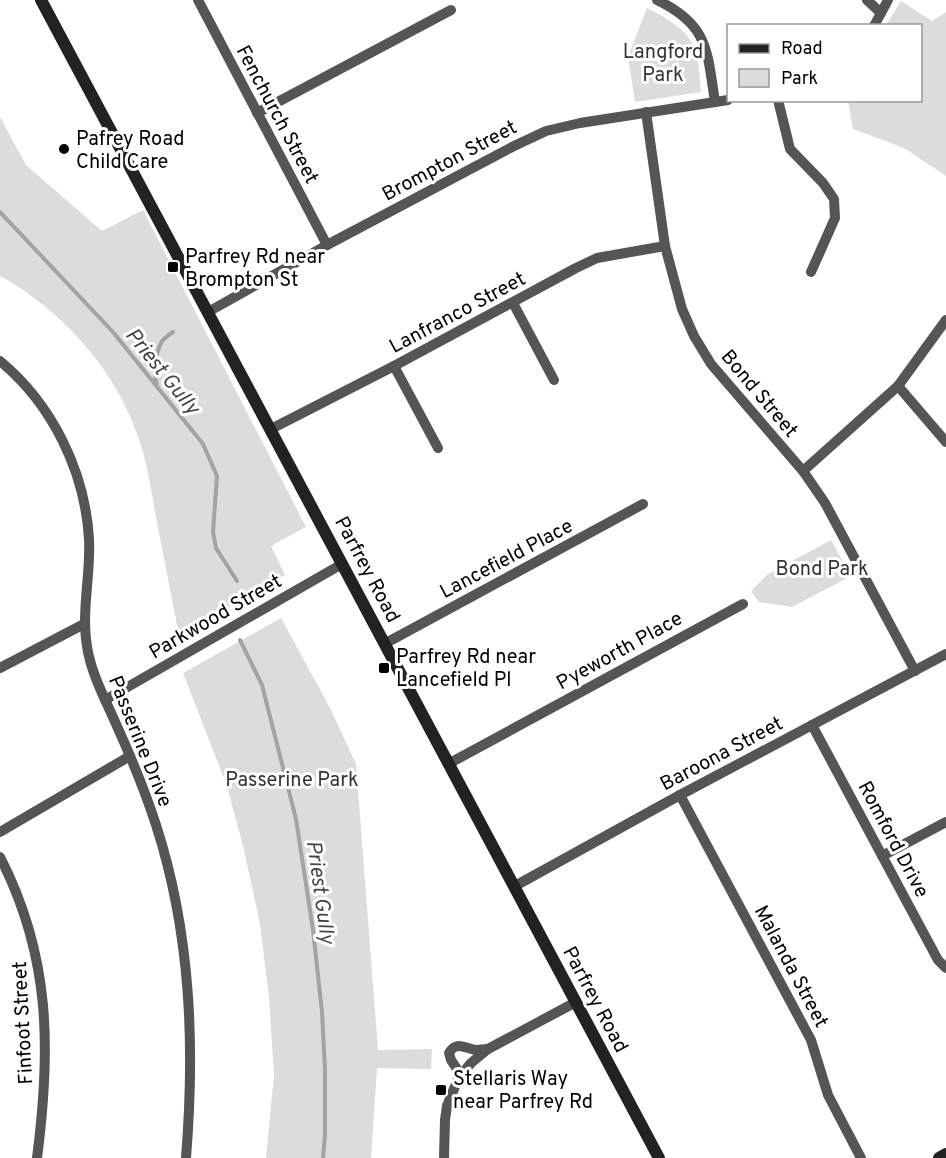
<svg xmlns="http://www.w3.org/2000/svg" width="946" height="1158" font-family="Overpass,sans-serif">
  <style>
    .green { fill: #dcdcdc }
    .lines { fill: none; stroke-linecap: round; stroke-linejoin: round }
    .stream { stroke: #a3a3a3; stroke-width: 4 }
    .minor { stroke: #555; stroke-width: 10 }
    .secondary { stroke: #222; stroke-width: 12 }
    .poi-dot { fill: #000; stroke: #fff; stroke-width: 2 }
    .labels { text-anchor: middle; stroke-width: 6; stroke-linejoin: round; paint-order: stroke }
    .park-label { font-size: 20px; fill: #333; stroke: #fff }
    .street-label { font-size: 20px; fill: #000; stroke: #fff }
    .poi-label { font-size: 20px; fill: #000; stroke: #fff; text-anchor: start }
    .water-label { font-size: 21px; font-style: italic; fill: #444; stroke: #fff }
  </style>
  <rect width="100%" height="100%" fill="#fff"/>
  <g class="green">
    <polygon points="901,1 932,21 946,12 946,176 904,148 853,129 848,101 920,100 920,26 886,25"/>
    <path d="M647,8c19,9 45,24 50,47 2,12 3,25 4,37l-66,10 -7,-45z"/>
    <path d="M0,117l26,48 76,66 41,-21 163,317 -35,19 14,29 -106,60c-8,-39 -15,-78 -23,-117 -5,-31 -10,-63 -22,-92 -24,-63 -76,-118 -134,-150z"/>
    <polygon points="831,540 851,576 792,607 759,602 751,591 768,574"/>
    <polygon points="281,618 329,706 356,764 378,1050 432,1049 431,1069 377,1068 371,1158 266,1158 274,1075 269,998 260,924 244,850 227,786 183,673"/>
  </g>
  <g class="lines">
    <g class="stream">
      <polyline points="0,212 113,332 203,444 217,476 213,532 216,548 237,581"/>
      <path d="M157,384c-5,-10 -1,-32 5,-43 3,-3 8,-7 11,-9"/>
      <polyline points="240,640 262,685 296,819 313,930 322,1012 325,1070 325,1135 323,1158"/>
    </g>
    <g class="minor">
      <polyline points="198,0 327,245"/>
      <path d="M657,0c52,25 50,51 58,102"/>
      <polyline points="867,0 881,13"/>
      <polyline points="874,26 888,0"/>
      <polyline points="778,100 790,149 823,183 834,199 835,218 811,272"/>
      <polyline points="646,112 665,246 682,309 694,336 711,364 803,471 825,503 915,671"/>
      <polyline points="257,113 451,10"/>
      <polyline points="513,303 554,380"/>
      <polyline points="208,312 327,245 514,146 546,131 580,123 728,100"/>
      <path d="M0,361c52,43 85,110 89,178 2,38 -9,75 -1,113 5,25 18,49 28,72 15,33 29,67 40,101 35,108 39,221 30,333"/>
      <polyline points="394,366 438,448"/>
      <polyline points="898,386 946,442"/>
      <polyline points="271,429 394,366 576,268 597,258 665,246"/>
      <polyline points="803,471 898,386 946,320"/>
      <polyline points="386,643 643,504"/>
      <polyline points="0,668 84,624"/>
      <polyline points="105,700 342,564"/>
      <polyline points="812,725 938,960 946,968"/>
      <polyline points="450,763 743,604"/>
      <polyline points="680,795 811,1040 828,1095 861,1158"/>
      <polyline points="0,832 130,756"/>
      <polyline points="882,856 946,822"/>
      <path d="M0,857c51,99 51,193 37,301"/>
      <polyline points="515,886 680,795 946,654"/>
      <path d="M461,1075l-10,-15 -2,-7c8,-13 16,-4 28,-3 3,0 7,-1 10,-1"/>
      <polyline points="444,1158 445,1120 447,1106 458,1079 471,1063 488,1049 576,1002"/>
    </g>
    <g class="secondary">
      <polyline points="41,0 659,1158"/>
      <polyline points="939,1158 946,1154"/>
    </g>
  </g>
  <g class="poi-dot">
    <circle cx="64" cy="149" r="6"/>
    <rect x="167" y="261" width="12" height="12" rx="3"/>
    <rect x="378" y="662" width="12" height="12" rx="3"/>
    <rect x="435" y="1084" width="12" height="12" rx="3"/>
  </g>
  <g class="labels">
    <g class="park-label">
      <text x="663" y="58">Langford<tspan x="663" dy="23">Park</tspan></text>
      <text x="822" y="575">Bond Park</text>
      <text x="292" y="786">Passerine Park</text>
    </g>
    <g class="street-label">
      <text transform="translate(278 114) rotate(62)" y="7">Fenchurch Street</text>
      <text transform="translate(449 160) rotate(-28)" y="7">Brompton Street</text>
      <text transform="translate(457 312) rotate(-28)" y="7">Lanfranco Street</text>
      <text transform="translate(760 393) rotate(50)" y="7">Bond Street</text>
      <text transform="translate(506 558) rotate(-28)" y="7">Lancefield Place</text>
      <text transform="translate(368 569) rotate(62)" y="7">Parfrey Road</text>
      <text transform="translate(215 616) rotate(-30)" y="7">Parkwood Street</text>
      <text transform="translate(619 650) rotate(-29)" y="7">Pyeworth Place</text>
      <text transform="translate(141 741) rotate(68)" y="7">Passerine Drive</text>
      <text transform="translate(721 753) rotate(-28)" y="7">Baroona Street</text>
      <text transform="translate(894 839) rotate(62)" y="7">Romford Drive</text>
      <text transform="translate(792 966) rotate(62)" y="7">Malanda Street</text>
      <text transform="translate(596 999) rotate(62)" y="7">Parfrey Road</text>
      <text transform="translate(22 1023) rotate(-93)" y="7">Finfoot Street</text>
    </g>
    <g class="poi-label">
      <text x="76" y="145">Pafrey Road<tspan x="76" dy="23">Child Care</tspan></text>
      <text x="185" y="263">Parfrey Rd near<tspan x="185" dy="23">Brompton St</tspan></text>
      <text x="396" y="663">Parfrey Rd near<tspan x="396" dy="23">Lancefield Pl</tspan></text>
      <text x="453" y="1085">Stellaris Way<tspan x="453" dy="23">near Parfrey Rd</tspan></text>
    </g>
    <g class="water-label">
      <text transform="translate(163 371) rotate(51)" y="7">Priest Gully</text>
      <text transform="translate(321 892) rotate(82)" y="7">Priest Gully</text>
    </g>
  </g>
  <rect x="727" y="24" width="195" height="78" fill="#ffffff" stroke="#999999" stroke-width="1.5"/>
  <rect x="739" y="44" width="30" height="9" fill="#222222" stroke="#999999" stroke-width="1.5"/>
  <text x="781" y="54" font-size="18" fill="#000000">Road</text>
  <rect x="739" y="69" width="30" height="18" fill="#dcdcdc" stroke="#999999" stroke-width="1.5"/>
  <text x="781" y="84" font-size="18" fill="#000000">Park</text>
</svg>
